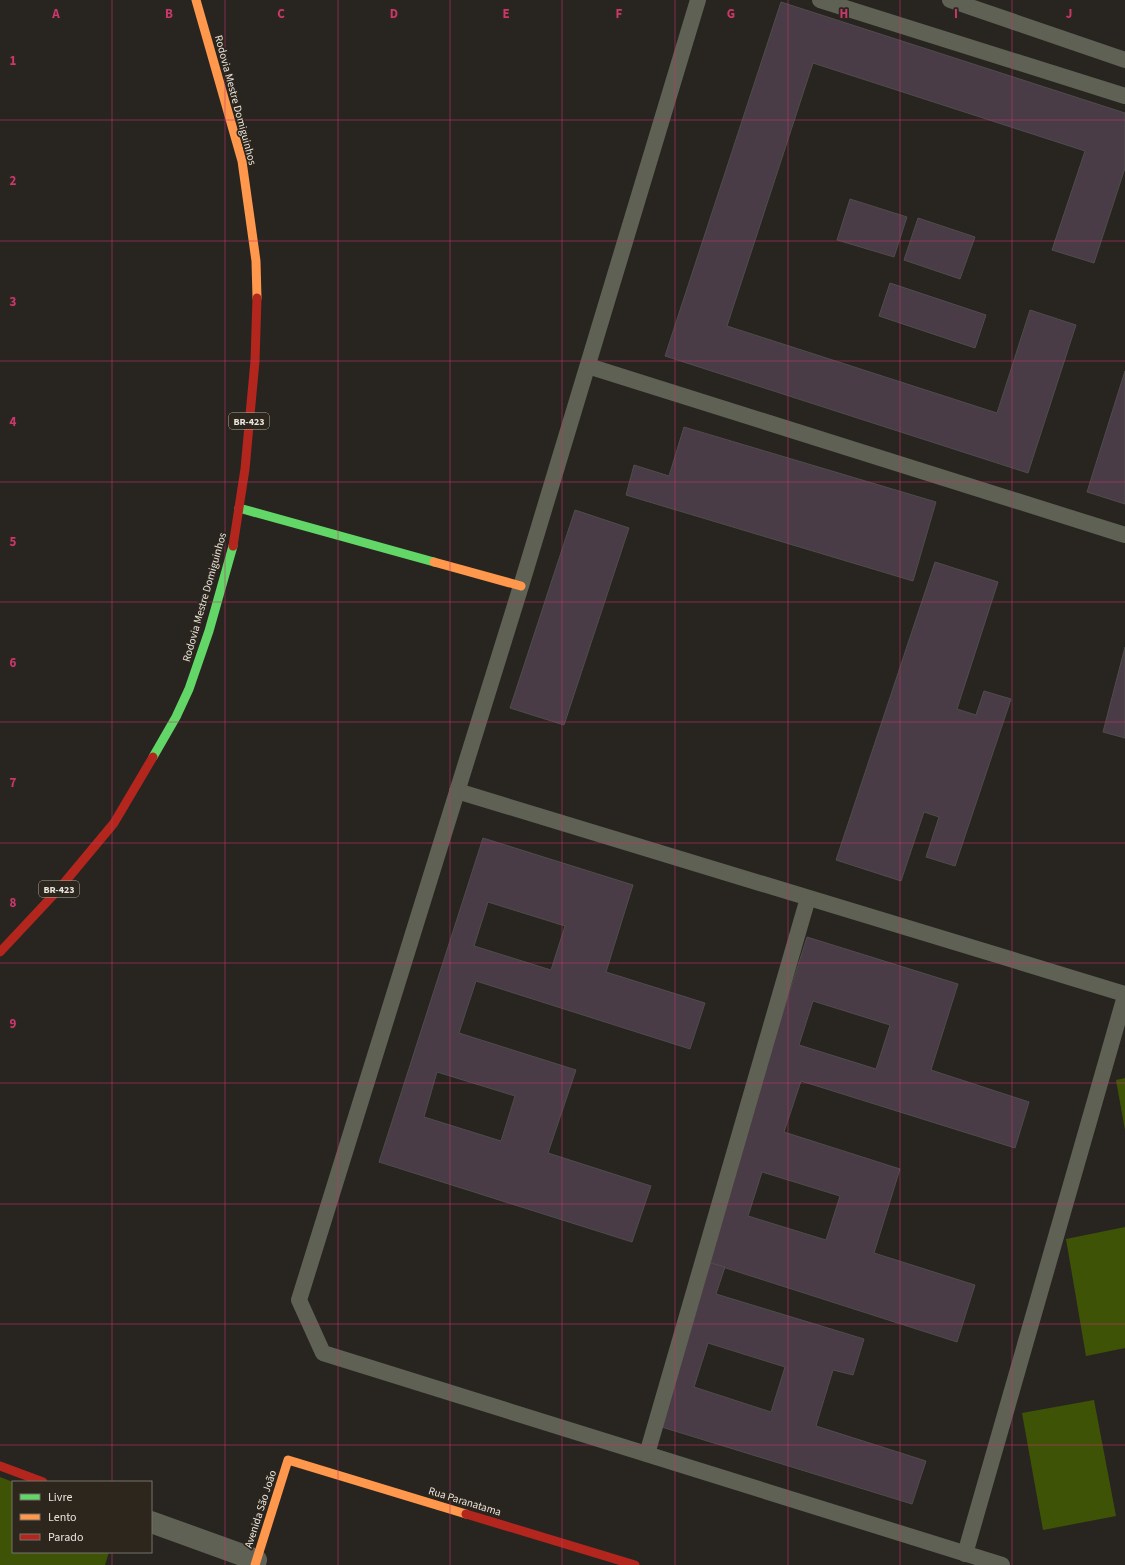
<svg xmlns="http://www.w3.org/2000/svg" width="1125" height="1565" font-family="'Source Sans 3',sans-serif">
  <style>
    .green { fill: #3f5307 }
    .building { fill: #493c46; stroke: #4f4c4c; fill-rule: evenodd }
    .lines { fill: none; stroke-linecap: round; stroke-linejoin: round }
    .lane { stroke: #5f6155; stroke-width: 16 }
    .street { stroke: #5f6155; stroke-width: 22 }
    .fast { stroke: #63d668; stroke-width: 9 }
    .slow { stroke: #ff974d; stroke-width: 9 }
    .jam { stroke: #b3261e; stroke-width: 9 }
    .grid { fill: none; stroke: #c8376f; stroke-width: 1; stroke-opacity: 0.55 }
    .labels { text-anchor: middle; stroke-width: 3.5; stroke-linejoin: round; paint-order: stroke }
    .shield { fill: #2c261d; stroke: #b0aba4; stroke-width: 1 }
    .shield-label { font-size: 10px; font-weight: bold; fill: #e8e4de }
    .street-label { font-size: 11px; fill: #e8e4de; stroke: #2c261d }
    .grid-label { font-size: 13px; text-anchor: middle; font-weight: bold; fill: #c8376f; stroke: #2c261d; stroke-width: 3.5; stroke-linejoin: round; paint-order: stroke }
  </style>
  <rect width="100%" height="100%" fill="#282520"/>
  <g class="green">
    <polygon points="1125,1078 1125,1130 1116,1080"/>
    <polygon points="1125,1227 1125,1348 1086,1356 1066,1239"/>
    <polygon points="1094,1400 1116,1516 1043,1530 1022,1413"/>
    <polygon points="0,1477 13,1482 13,1552 109,1552 105,1565 0,1565"/>
  </g>
  <g class="building">
    <polygon points="781,2 1125,113 1125,168 1094,263 1052,250 1085,151 813,63 727,326 997,413 1030,310 1076,325 1028,473 665,356"/>
    <polygon points="850,199 907,217 894,257 837,240"/>
    <polygon points="918,218 975,237 960,279 904,260"/>
    <polygon points="890,283 986,315 975,348 879,316"/>
    <polygon points="1125,371 1125,504 1087,492"/>
    <polygon points="684,427 936,502 913,581 626,495 634,465 669,476"/>
    <polygon points="575,510 629,528 564,725 510,708"/>
    <polygon points="935,562 998,582 957,709 976,715 984,691 1011,699 955,866 926,857 939,817 924,812 901,881 836,860"/>
    <polygon points="1125,647 1125,738 1103,732"/>
    <path d="M483,838l150,47 -27,87 99,31 -15,46 -214,-68 -17,52 117,37 -28,83 103,33 -19,56 -253,-80zM488,902l77,24 -14,44 -77,-24zM437,1072l78,24 -14,45 -77,-24z"/>
    <path d="M807,937l151,47 -27,86 98,32 -14,46 -214,-67 -17,51 116,37 -26,84 101,32 -18,57 -253,-81zM813,1001l77,24 -14,44 -77,-24zM762,1172l78,24 -14,44 -78,-24z"/>
    <path d="M704,1261l21,6 -9,27 148,45 -11,36 -20,-5 -17,56 110,35 -14,43 -260,-80zM708,1343l77,24 -14,45 -77,-25z"/>
  </g>
  <g class="lines">
    <g class="lane">
      <polyline points="698,0 521,586 299,1300 323,1353 1002,1565"/>
      <polyline points="820,0 1125,96"/>
      <polyline points="950,0 1125,60"/>
      <polyline points="588,366 1125,535"/>
      <polyline points="457,791 1125,994"/>
      <polyline points="647,1454 808,898"/>
      <polyline points="965,1554 1125,996"/>
    </g>
    <polyline class="street" points="151,1522 256,1560"/>
    <g class="fast">
      <polyline points="239,508 434,562"/>
      <polyline points="153,757 176,717 189,689 209,631 233,546"/>
    </g>
    <g class="slow">
      <polyline points="196,0 242,161 256,261 257,298"/>
      <polyline points="434,562 521,586"/>
      <polyline points="255,1565 288,1460 466,1514"/>
    </g>
    <g class="jam">
      <polyline points="233,546 245,469 255,361 257,298"/>
      <polyline points="0,952 59,889 114,823 153,757"/>
      <polyline points="0,1466 43,1482"/>
      <polyline points="466,1514 635,1565"/>
    </g>
  </g>
  <path class="grid" d="M112,0v1482M225,0v1565M338,0v1565M450,0v1565M562,0v1565M675,0v1565M788,0v1565M900,0v1565M1012,0v1565M0,120h1125M0,241h1125M0,361h1125M0,482h1125M0,602h1125M0,722h1125M0,843h1125M0,963h1125M0,1083h1125M0,1204h1125M0,1324h1125M0,1445h1125M112,1552v13"/>
  <g class="labels">
    <g class="shield">
      <rect x="229" y="413" width="40" height="16" rx="3"/>
      <rect x="39" y="881" width="40" height="16" rx="3"/>
    </g>
    <g class="shield-label">
      <text x="249" y="425">BR-423</text>
      <text x="59" y="893">BR-423</text>
    </g>
    <g class="street-label">
      <text transform="translate(236 100) rotate(75)" y="4">Rodovia Mestre Domiguinhos</text>
      <text transform="translate(204 597) rotate(-74)" y="4">Rodovia Mestre Domiguinhos</text>
      <text transform="translate(465 1501) rotate(17)" y="4">Rua Paranatama</text>
      <text transform="translate(260 1509) rotate(-72)" y="4">Avenida São João</text>
    </g>
  </g>
  <g class="grid-label">
    <text x="56" y="18">A</text>
    <text x="169" y="18">B</text>
    <text x="281" y="18">C</text>
    <text x="394" y="18">D</text>
    <text x="506" y="18">E</text>
    <text x="619" y="18">F</text>
    <text x="731" y="18">G</text>
    <text x="844" y="18">H</text>
    <text x="956" y="18">I</text>
    <text x="1069" y="18">J</text>
    <text x="13" y="65">1</text>
    <text x="13" y="185">2</text>
    <text x="13" y="306">3</text>
    <text x="13" y="426">4</text>
    <text x="13" y="546">5</text>
    <text x="13" y="667">6</text>
    <text x="13" y="787">7</text>
    <text x="13" y="907">8</text>
    <text x="13" y="1028">9</text>
  </g>
  <rect x="12" y="1481" width="140" height="72" fill="#2c261d" stroke="#77726a"/>
  <rect x="20" y="1494" width="20" height="6" fill="#63d668" stroke="#77726a"/>
  <text x="48" y="1501" font-size="12" fill="#e8e4de">Livre</text>
  <rect x="20" y="1514" width="20" height="6" fill="#ff974d" stroke="#77726a"/>
  <text x="48" y="1521" font-size="12" fill="#e8e4de">Lento</text>
  <rect x="20" y="1534" width="20" height="6" fill="#b3261e" stroke="#77726a"/>
  <text x="48" y="1541" font-size="12" fill="#e8e4de">Parado</text>
</svg>
